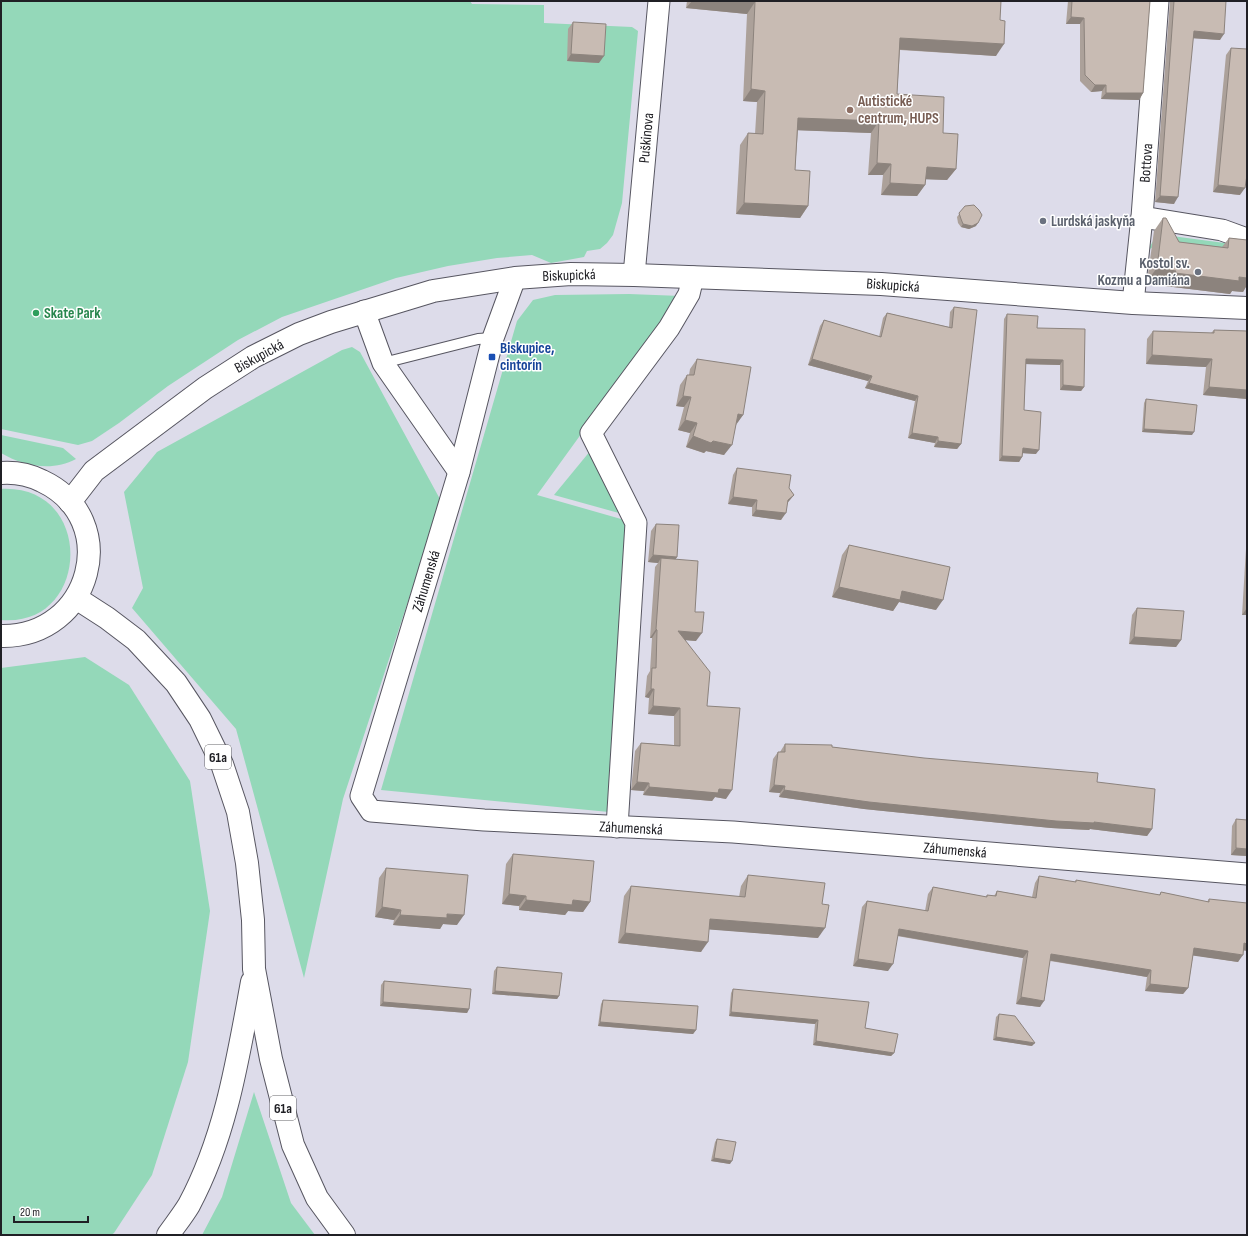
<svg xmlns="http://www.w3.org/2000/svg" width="1248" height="1236" font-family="'Sofia Sans Condensed',sans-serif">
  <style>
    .green { fill: #94d8b9 }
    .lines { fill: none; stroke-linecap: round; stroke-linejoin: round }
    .lane-casing { stroke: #575661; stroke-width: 12 }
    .street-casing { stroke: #575661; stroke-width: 23 }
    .secondary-casing { stroke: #575661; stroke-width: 24 }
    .primary-casing { stroke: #575661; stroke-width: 24 }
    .lane { stroke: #fff; stroke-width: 10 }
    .street { stroke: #fff; stroke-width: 21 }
    .secondary { stroke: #fff; stroke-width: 22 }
    .primary { stroke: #fff; stroke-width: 22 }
    .wall { fill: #aca19a }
    .shaded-wall { fill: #8c837d }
    .building { fill: #c8bbb3; stroke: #8c837d }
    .education-dot { fill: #8d6e63; stroke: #fff; stroke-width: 1.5 }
    .worship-dot { fill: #6b7280; stroke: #fff; stroke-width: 1.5 }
    .leisure-dot { fill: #2e9e5b; stroke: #fff; stroke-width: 1.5 }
    .transit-dot { fill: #1a4fb4; stroke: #fff; stroke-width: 1.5 }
    .labels { text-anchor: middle; stroke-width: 3; stroke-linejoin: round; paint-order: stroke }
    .shield { fill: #fff; stroke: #636366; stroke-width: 1 }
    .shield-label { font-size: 14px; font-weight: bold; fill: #202025 }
    .education-label { font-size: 15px; font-weight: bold; fill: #785e54; stroke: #fff; text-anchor: start }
    .street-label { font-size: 15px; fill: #202025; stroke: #fff }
    .worship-label { font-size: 15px; font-weight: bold; fill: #5b616d; stroke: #fff; text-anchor: start }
    .leisure-label { font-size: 15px; font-weight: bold; fill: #27864d; stroke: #fff; text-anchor: start }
    .transit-label { font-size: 15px; font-weight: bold; fill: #164399; stroke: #fff; text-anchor: start }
  </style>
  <rect width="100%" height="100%" fill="#dddcea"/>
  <g class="green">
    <polygon points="1,1 470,1 472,4 544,5 544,23 632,27 638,31 622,203 613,235 607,243 600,249 587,251 584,257 551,263 532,255 497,258 448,266 396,278 282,317 238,340 168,386 119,423 92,441 78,445 1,429"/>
    <polygon points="1157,234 1247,246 1247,252 1162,242 1148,250"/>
    <polygon points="629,294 681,296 537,495 628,521 609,812 381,790 517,321 533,300 555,295"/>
    <polygon points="352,347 360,352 441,501 343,799 304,978 236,729 132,608 143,588 124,492 157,452 342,350"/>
    <path d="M1,435l62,13 13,11c-24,13 -53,7 -75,-6z"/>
    <polygon points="591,450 626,515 554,495"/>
    <path d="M1,489c95,-5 90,139 0,131z"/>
    <polygon points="85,657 129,685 190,781 210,911 188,1062 152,1175 114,1233 111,1235 1,1235 1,668"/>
    <polygon points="254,1092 291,1203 315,1235 202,1235 222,1197"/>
  </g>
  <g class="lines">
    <g class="lane-casing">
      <polyline id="lane" points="383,363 478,339 493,338"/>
    </g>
    <g class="street-casing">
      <g id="street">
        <polyline points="1142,217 1222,230 1247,239"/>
        <polyline points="634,275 659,1"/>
        <polyline points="515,278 493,338 459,472 361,796 371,811 484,820 733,832 1247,874"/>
        <polyline points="1133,303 1142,217 1158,1"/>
        <polyline points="364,311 383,363 459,472"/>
        <polyline points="617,827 636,523 591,433 669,328 689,294 693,277"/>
      </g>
    </g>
    <g class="secondary-casing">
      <g id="secondary">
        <path d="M1,473c14,-1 29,2 41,8 81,38 50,157 -41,155"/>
        <polyline points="70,502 94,471 205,388 253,357 299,334 331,322 433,291 515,278 571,274 634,275 881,284 1133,303 1247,308"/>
      </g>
    </g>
    <g class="primary-casing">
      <g id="primary">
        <polyline points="76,598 107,618 136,640 176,683 200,719 222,764 238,812 247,863 253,920 254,969 271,1059 293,1145 317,1198 344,1235"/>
        <path d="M168,1235c7,-10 15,-20 21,-30 37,-69 49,-147 63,-223"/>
      </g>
    </g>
    <use href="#lane" class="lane"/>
    <use href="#street" class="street"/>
    <use href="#secondary" class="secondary"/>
    <use href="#primary" class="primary"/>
  </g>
  <g class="wall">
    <polygon points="687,1 1001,1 996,56 900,50 897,94 943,133 956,169 947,180 926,179 925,185 917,196 881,195 883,175 868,175 871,133 798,130 795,170 808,206 800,218 736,214 740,145 748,133 755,134 757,102 743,101 747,14 686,8"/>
    <polygon points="1068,1 1150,1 1143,93 1139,100 1101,99 1102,91 1091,92 1080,81 1080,24 1066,24"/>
    <polygon points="1170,1 1226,1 1220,40 1193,38 1174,204 1155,202"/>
    <polygon points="573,22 599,63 567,61 568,29"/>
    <polygon points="1231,48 1240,195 1213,192 1226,55"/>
    <polygon points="965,206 976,226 969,229 961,227 958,223 957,217"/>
    <polygon points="1163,218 1179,242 1222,247 1229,238 1247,240 1247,285 1243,292 1232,291 1230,294 1165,286 1167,284 1147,281 1154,231"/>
    <polygon points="954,307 961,444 957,449 934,447 935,443 908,438 915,401 865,388 868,381 808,365 820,326 824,320 879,337 883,318 887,313 949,327 950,312"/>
    <polygon points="1007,314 1037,328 1084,387 1081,391 1060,390 1060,365 1026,364 1024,410 1036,454 1023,453 1022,457 1019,462 999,461 1004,319"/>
    <polygon points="1214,330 1247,331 1247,399 1203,395 1206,367 1146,364 1147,339 1153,331 1211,333"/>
    <polygon points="697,359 743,415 736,424 724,455 706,451 704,453 686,447 690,433 678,430 684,407 676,406 680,385 687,375 689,375 690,369"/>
    <polygon points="1146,399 1192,435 1142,432 1144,403"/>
    <polygon points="737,468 789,488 794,495 789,501 787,503 781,520 752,516 752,507 728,504 733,475"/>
    <polygon points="656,524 677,557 675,560 695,612 696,641 685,640 707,706 726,799 715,797 712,801 643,795 644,791 631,790 635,751 641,743 674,745 674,716 648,714 649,698 645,697 647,676 650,671 652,638 650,638 655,567 658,563 648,562 651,531"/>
    <polygon points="1247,532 1247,615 1242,615"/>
    <polygon points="849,545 936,610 899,602 893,611 832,597 842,555"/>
    <polygon points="1137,608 1181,640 1176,647 1129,644 1132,615"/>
    <polygon points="785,744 832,747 1097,782 1152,829 1147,836 1090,829 1089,830 1051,828 864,809 779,797 780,793 769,792 773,759 778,752 780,752"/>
    <polygon points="1236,819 1247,820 1247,856 1231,855 1232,826"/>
    <polygon points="513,854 590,902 583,912 568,911 565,915 519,910 519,906 502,904 506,864"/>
    <polygon points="386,868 457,925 443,924 440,929 393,925 394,920 375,917 379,878"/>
    <polygon points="748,875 818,938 709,929 701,952 618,943 624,896 631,886 739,897 741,886"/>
    <polygon points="1039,876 1075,882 1076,880 1159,895 1161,892 1207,902 1209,899 1243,950 1238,962 1193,955 1188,988 1183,994 1145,991 1147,977 1050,961 1040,1007 1016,1004 1023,958 897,936 888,971 853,966 862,907 867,901 925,911 928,894 933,887 986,897 987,895 994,896 997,891 1032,897 1035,883"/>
    <polygon points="497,967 559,996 557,999 492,994 494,971"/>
    <polygon points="384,981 469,1009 467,1013 380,1006 381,985"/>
    <polygon points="733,989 865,1028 894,1053 891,1056 813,1045 815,1024 729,1016 731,993"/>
    <polygon points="603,1000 696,1030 693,1034 598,1026 601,1004"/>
    <polygon points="999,1014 1032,1046 993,1040 996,1017"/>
    <polygon points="717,1139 730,1164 711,1161 715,1142"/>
  </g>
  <g class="shaded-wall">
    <polygon points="692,1 744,1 755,2 747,14 686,8"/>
    <polygon points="1071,17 1084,18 1080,24 1066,24"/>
    <polygon points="1194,31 1224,34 1220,40 1189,38"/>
    <polygon points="900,38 1004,44 996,56 892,49"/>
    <polygon points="571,54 604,56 599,63 567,61"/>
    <polygon points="1095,85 1106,85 1102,91 1091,92"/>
    <polygon points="751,89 765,91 757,102 743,101"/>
    <polygon points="1106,93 1143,93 1139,100 1101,99"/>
    <polygon points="798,118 879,121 871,133 790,130"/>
    <polygon points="877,163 891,164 883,175 868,175"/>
    <polygon points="927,167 956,169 947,180 918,179"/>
    <polygon points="890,183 925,185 917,196 881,195"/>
    <polygon points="1218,185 1245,188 1240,195 1213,192"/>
    <polygon points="1160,196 1178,197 1174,204 1155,202"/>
    <polygon points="744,203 808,206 800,218 736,214"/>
    <polygon points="978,223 976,226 969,229 961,227 963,224"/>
    <polygon points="1157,268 1247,278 1247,285 1243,292 1232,291 1230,294 1165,286 1167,284 1147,281"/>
    <polygon points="1152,355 1212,359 1206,367 1146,364"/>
    <polygon points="812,359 872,376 868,381 808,365"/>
    <polygon points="1026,359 1063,360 1060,365 1023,364"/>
    <polygon points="869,383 918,396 915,401 865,388"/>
    <polygon points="1063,385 1084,387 1081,391 1060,390"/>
    <polygon points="1209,387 1247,390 1247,399 1203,395"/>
    <polygon points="683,396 691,397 684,407 676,406"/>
    <polygon points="738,414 743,415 736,425"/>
    <polygon points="685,420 697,423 690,433 678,430"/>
    <polygon points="1144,429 1194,432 1192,435 1142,432"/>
    <polygon points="912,433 938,437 935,443 908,438"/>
    <polygon points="693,436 713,441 732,445 724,455 706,451 704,453 686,447"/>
    <polygon points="938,441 961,444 957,449 934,447"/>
    <polygon points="1023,448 1039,450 1036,454 1020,453"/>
    <polygon points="1002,456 1022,457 1019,462 999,461"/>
    <polygon points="794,495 789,501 783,507 788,500"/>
    <polygon points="733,497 757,500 752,507 728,504"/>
    <polygon points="756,510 786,513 781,520 752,516"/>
    <polygon points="653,555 677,557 672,564 661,558 658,563 648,562"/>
    <polygon points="839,587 902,591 943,600 936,610 899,602 893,611 832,597"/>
    <polygon points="1247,608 1247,615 1242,615"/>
    <polygon points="656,629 657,630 652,638 650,638"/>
    <polygon points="678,631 702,633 696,641 672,639"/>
    <polygon points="1134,637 1181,640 1176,647 1129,644"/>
    <polygon points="651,689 654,689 649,698 645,697"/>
    <polygon points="653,706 680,708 674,716 648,714"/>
    <polygon points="637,782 649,783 644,791 631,790"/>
    <polygon points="774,785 785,786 780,793 769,792"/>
    <polygon points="649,787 719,789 732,790 726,799 715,797 712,801 643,795"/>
    <polygon points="784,790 1094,822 1152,829 1147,836 1090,829 1089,830 1051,828 864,809 779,797"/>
    <polygon points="1236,848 1247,849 1247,856 1231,855"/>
    <polygon points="509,894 526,896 519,906 502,904"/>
    <polygon points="526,900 573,900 590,902 583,912 568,911 565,915 519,910"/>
    <polygon points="382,907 401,910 394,920 375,917"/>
    <polygon points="447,914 464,915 457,925 443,924 440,929 393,925 400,915"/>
    <polygon points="710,919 825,928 818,938 703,929"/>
    <polygon points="899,929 1028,951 1023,958 894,935"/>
    <polygon points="625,933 708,942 701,952 618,943"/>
    <polygon points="1244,943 1247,944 1247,951 1240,950"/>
    <polygon points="1194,948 1243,955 1238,962 1189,955"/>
    <polygon points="1051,954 1151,970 1147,977 1047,960"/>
    <polygon points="858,959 893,964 888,971 853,966"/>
    <polygon points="1150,984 1188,988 1183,994 1145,991"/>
    <polygon points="495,991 559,996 557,999 492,994"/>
    <polygon points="1021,997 1044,1001 1040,1007 1016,1004"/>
    <polygon points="383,1002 469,1009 467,1013 380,1006"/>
    <polygon points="731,1012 818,1020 815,1024 729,1016"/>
    <polygon points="600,1022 696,1030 693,1034 598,1026"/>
    <polygon points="996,1037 1035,1043 1032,1046 993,1040"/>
    <polygon points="816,1041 894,1053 891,1056 813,1045"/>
    <polygon points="714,1158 732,1161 730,1164 711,1161"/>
  </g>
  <g class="building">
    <polygon points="744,1 1001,1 1000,20 1005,21 1004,44 900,38 897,94 944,97 943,133 958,134 956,169 927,167 925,185 890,183 891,164 877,163 879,121 798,118 795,170 810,171 808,206 744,203 748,133 763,134 765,91 751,89 755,2"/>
    <polygon points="1072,1 1150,1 1143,93 1106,93 1106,85 1095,85 1085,75 1084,18 1071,17"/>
    <polygon points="1174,1 1226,1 1224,34 1194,31 1178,197 1160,196"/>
    <polygon points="573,22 606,24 604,56 571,54"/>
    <polygon points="1231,48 1247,49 1247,175 1245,188 1218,185"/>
    <polygon points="974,205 979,210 982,215 978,223 972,226 963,224 961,219 959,213 965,206"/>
    <polygon points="1163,218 1166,218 1179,242 1228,248 1229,238 1247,240 1247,278 1239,277 1239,281 1175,273 1176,271 1157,268"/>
    <polygon points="954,307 977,310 961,444 938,441 938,437 912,433 918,396 869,383 872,376 812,359 824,320 881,337 887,313 952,328"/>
    <polygon points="1007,314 1038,316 1037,328 1085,329 1084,387 1063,385 1063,360 1026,359 1024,410 1041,412 1039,450 1023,448 1022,457 1002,456"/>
    <polygon points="1214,330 1247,331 1247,390 1209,387 1212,359 1152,355 1153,331 1214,333"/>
    <polygon points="697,359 751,367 743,415 738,414 732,445 713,441 711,443 693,436 697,423 685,420 691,397 683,396 687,375 694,375"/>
    <polygon points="1146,399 1197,405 1194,432 1144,429"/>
    <polygon points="737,468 791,475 789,488 794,495 788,500 786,513 756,510 757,500 733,497"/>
    <polygon points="656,524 679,525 677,557 653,555"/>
    <polygon points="849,545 950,567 943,600 902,591 900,600 839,587"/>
    <polygon points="661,558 698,561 695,612 704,612 702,633 678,631 710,672 707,706 740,708 732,790 719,789 718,793 649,787 649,783 637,782 641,743 680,746 680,708 653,706 654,689 651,689 652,668 656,668 657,630 656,629"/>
    <polygon points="1137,608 1184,611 1181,640 1134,637"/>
    <polygon points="785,744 832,745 832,747 924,758 1098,773 1097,782 1155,789 1152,829 1094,822 1094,823 1056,821 869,802 784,790 785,786 774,785 778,752 785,752"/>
    <polygon points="1236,819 1247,820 1247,849 1236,848"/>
    <polygon points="513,854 594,861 590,902 573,900 572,905 526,900 526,896 509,894"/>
    <polygon points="386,868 468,875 464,915 447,914 447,918 400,915 401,910 382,907"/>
    <polygon points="748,875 825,883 822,904 829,905 825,928 710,919 708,942 625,933 631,886 745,897"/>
    <polygon points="1039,876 1076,882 1076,880 1160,895 1161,892 1209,902 1209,899 1247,903 1247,944 1244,943 1243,955 1194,948 1188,988 1150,984 1151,970 1051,954 1044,1001 1021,997 1028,951 899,929 893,964 858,959 867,901 928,911 933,887 987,897 987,895 996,896 997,891 1036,898"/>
    <polygon points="497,967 562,973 559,996 495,991"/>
    <polygon points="384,981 471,989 469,1009 383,1002"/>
    <polygon points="733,989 869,1002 865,1028 898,1034 894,1053 816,1041 818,1020 731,1012"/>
    <polygon points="603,1000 698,1006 696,1030 600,1022"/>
    <polygon points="999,1014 1015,1016 1035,1043 996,1037"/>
    <polygon points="717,1139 736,1142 732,1161 714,1158"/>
  </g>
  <circle class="education-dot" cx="850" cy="110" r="4"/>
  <g class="worship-dot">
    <circle cx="1043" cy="221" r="4"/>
    <circle cx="1198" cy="272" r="4"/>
  </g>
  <circle class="leisure-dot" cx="36" cy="313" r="4"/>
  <rect class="transit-dot" x="488" y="353" width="8" height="8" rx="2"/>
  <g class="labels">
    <g class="shield">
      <rect x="205" y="745" width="26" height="24" rx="3"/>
      <rect x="270" y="1096" width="26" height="24" rx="3"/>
    </g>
    <g class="shield-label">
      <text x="218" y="762">61a</text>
      <text x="283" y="1113">61a</text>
    </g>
    <g class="education-label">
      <text x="858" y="106">Autistické<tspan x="858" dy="17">centrum, HUPS</tspan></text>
    </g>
    <g class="street-label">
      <text transform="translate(646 138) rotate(-85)" y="5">Puškinova</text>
      <text transform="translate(1146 163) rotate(-86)" y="5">Bottova</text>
      <text transform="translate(569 275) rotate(-2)" y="5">Biskupická</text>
      <text transform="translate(893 285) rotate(4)" y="5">Biskupická</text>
      <text transform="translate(259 356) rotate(-29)" y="5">Biskupická</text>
      <text transform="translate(426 581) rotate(-73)" y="5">Záhumenská</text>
      <text transform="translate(631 828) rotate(3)" y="5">Záhumenská</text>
      <text transform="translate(955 850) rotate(5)" y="5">Záhumenská</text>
    </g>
    <g class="worship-label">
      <text x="1051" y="226">Lurdská jaskyňa</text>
      <text x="1190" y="268" text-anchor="end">Kostol sv.<tspan x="1190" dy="17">Kozmu a Damiána</tspan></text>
    </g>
    <g class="leisure-label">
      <text x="44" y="318">Skate Park</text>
    </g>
    <g class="transit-label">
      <text x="500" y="353">Biskupice,<tspan x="500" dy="17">cintorín</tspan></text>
    </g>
  </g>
  <rect width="1248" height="1236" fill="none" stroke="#202025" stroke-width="4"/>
  <path d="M14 1216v6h74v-6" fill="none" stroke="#202025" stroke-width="2"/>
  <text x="20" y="1216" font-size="12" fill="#202025" stroke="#ffffff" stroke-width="3" paint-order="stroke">20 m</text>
</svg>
